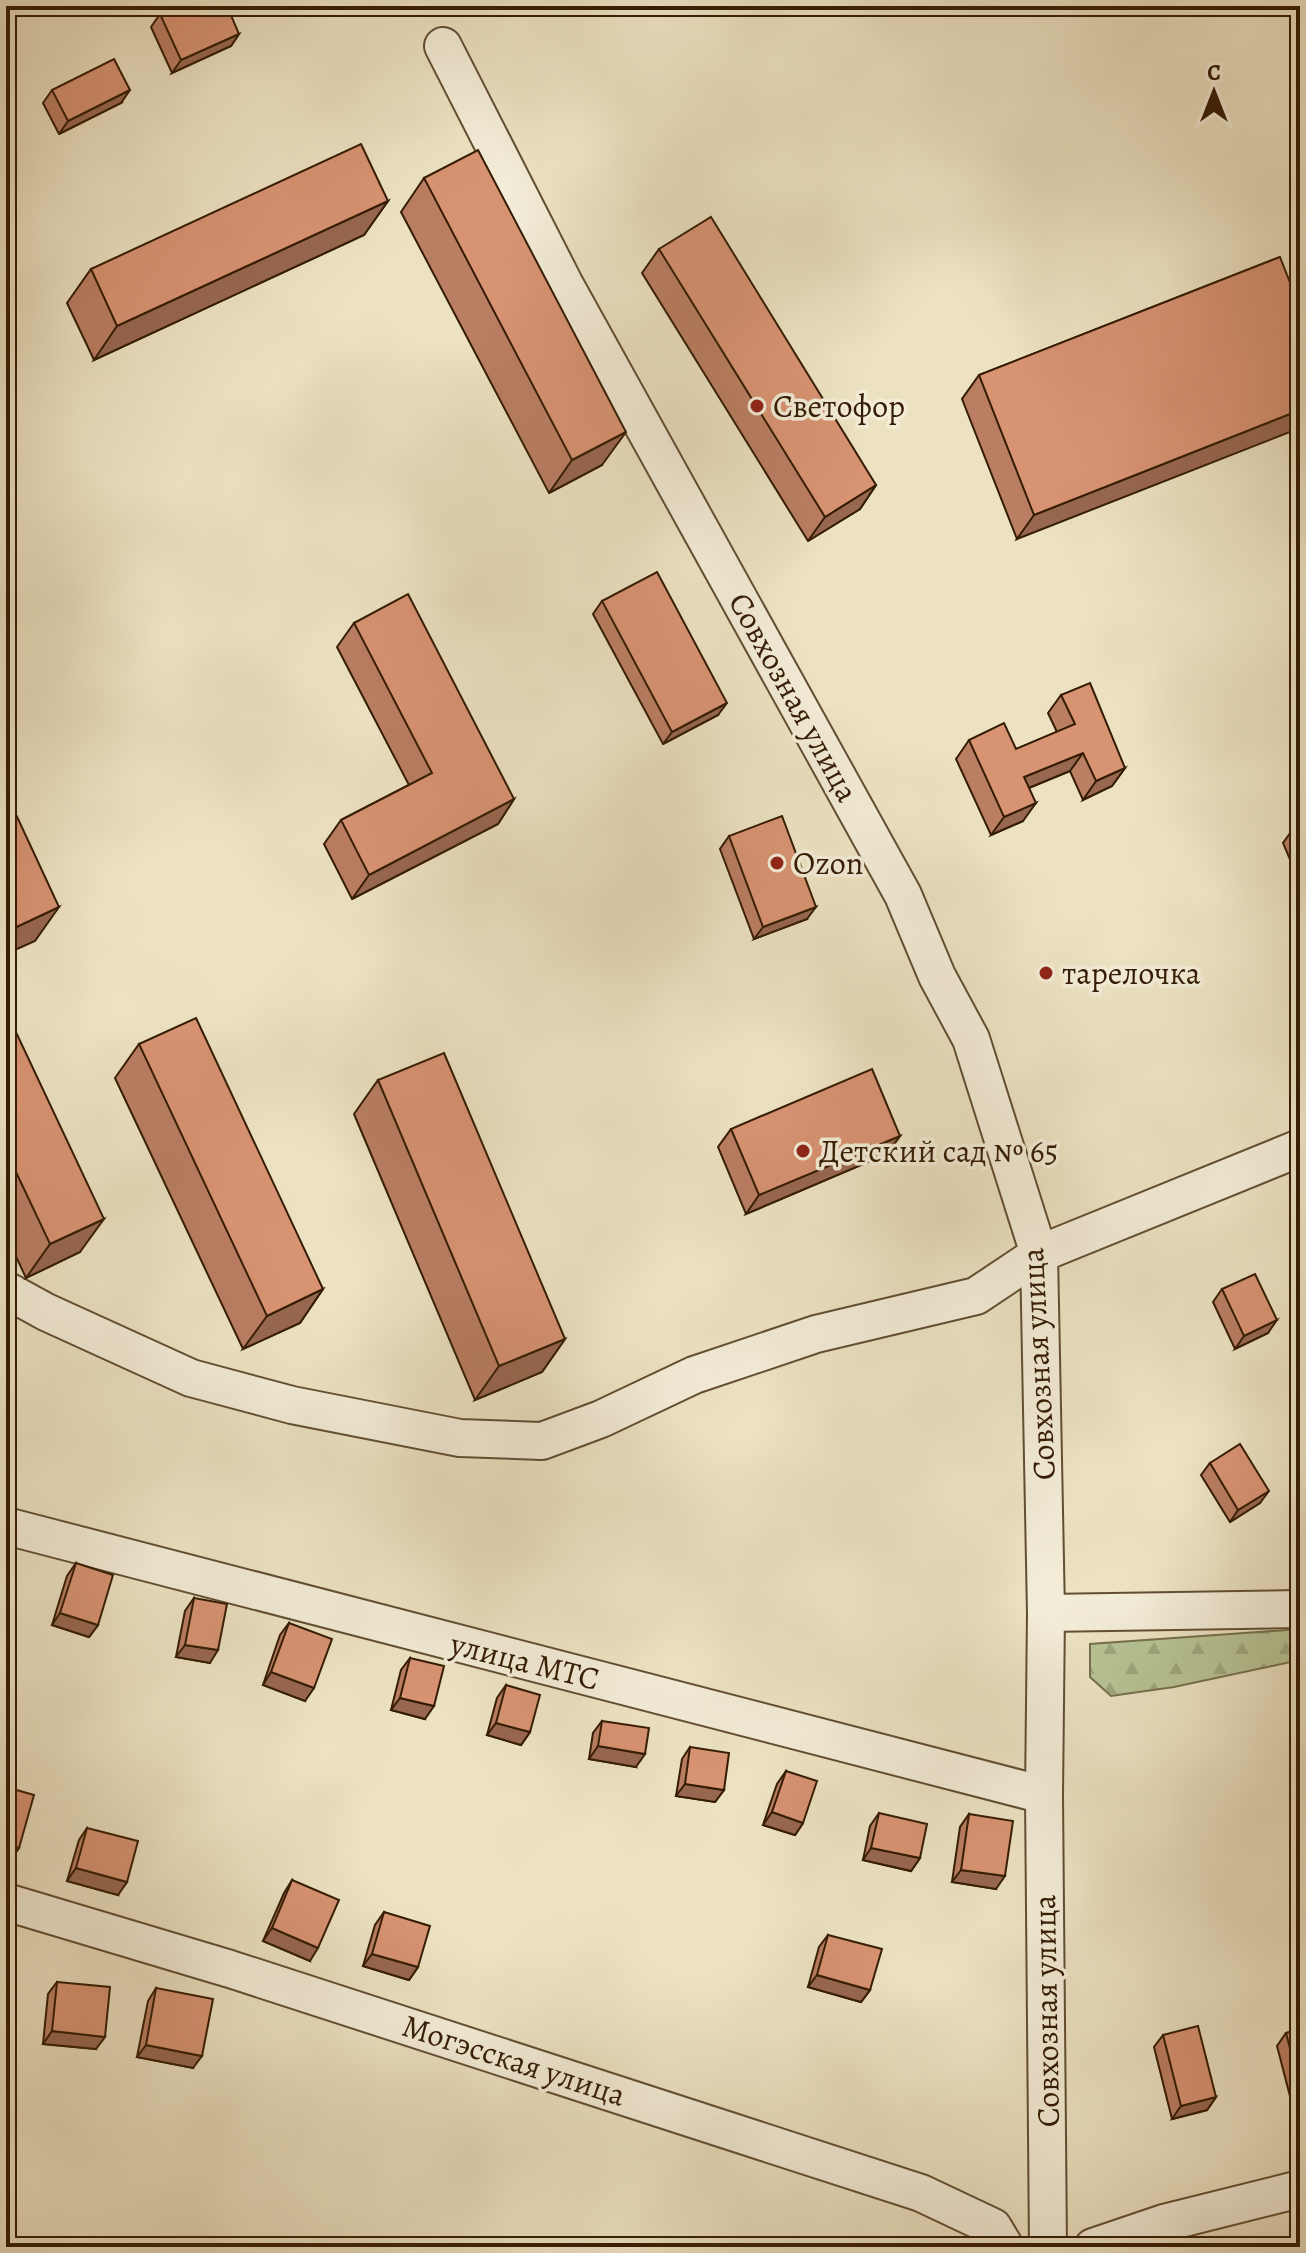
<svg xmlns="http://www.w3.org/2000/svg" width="1306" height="2253" font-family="Alegreya,serif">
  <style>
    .forest { fill: url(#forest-firs); stroke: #76704c; stroke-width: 2 }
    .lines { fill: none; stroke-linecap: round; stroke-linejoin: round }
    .minor-casing { stroke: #624e33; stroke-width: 40 }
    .minor { stroke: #f3ecd7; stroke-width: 36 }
    .wall { fill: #ba7e63; stroke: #341c03; stroke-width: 2 }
    .shaded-wall { fill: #976750; stroke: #341c03; stroke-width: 2 }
    .building { fill: #d89373; stroke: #341c03; stroke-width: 2 }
    .poi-dot { fill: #8f2418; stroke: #f3ecd7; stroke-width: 3 }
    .labels { text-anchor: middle; stroke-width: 7; stroke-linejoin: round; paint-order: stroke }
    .poi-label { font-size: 32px; fill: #341c03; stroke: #f3ecd7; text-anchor: start }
    .street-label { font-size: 32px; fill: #341c03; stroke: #f3ecd7 }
  </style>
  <defs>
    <pattern id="forest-firs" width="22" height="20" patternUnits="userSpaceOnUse" patternTransform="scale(2)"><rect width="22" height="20" fill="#b7c394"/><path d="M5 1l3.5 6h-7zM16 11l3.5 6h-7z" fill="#9ea77e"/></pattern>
  </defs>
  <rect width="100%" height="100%" fill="#ece2c2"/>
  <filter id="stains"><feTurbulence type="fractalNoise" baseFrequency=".0025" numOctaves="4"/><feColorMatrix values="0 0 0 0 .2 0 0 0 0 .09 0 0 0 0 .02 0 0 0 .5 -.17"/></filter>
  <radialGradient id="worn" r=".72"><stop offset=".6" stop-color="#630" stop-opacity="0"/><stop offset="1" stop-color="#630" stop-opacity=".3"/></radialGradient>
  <polygon class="forest" points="1300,1629 1300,1660 1174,1687 1111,1696 1090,1677 1090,1644"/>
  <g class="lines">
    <g class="minor-casing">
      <g id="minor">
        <polyline points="443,46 565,285 903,895 937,976 971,1039 1039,1254 1046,1613 1044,1795 1048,2247"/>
        <polyline points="6,1290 46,1312 191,1378 292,1405 460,1438 542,1441 601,1419 694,1375 816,1334 976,1296 1039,1254 1300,1148"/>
        <polyline points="6,1526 1044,1795"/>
        <polyline points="1046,1613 1300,1609"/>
        <polyline points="6,1902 230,1969 921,2193 993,2227 1005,2247"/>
        <polyline points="1093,2247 1164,2223 1300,2189"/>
      </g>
    </g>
    <use href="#minor" class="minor"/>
  </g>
  <g class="wall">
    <polygon points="850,6 872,6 854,14"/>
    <polygon points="160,14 239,34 231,46 172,73 151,27"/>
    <polygon points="52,90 121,103 59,134 43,103"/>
    <polygon points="424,178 602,465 549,493 401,212"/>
    <polygon points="388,201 364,235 94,360 67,303 91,269"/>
    <polygon points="659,249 876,485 860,509 808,541 642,273"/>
    <polygon points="1280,257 1017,539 962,399 979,375"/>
    <polygon points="602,601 718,715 663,744 593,614"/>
    <polygon points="354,623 514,799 498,824 352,899 324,844 341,820 409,785 337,647"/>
    <polygon points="1061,695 1125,768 1112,786 1083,800 1070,771 1029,788 1023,821 991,835 956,759 969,740 1016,749 1057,732 1048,713"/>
    <polygon points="1300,823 1300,883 1283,843 1296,825"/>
    <polygon points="729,836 807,919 754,939 720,849"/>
    <polygon points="6,1011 80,1252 26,1278 6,1235"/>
    <polygon points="139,1044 323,1289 300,1323 243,1349 115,1078"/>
    <polygon points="378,1080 565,1339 542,1372 475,1400 354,1114"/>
    <polygon points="731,1129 900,1136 887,1154 746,1214 718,1147"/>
    <polygon points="1222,1289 1268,1333 1235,1349 1213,1302"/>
    <polygon points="1210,1463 1260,1503 1230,1522 1201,1475"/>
    <polygon points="76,1563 98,1625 89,1637 52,1625 67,1576"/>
    <polygon points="194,1598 210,1663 176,1657 185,1611"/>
    <polygon points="289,1623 305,1701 263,1685 280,1635"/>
    <polygon points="410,1658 425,1719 391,1710 401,1670"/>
    <polygon points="506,1685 530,1732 521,1745 487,1735 497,1698"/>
    <polygon points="602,1721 636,1767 589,1759 593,1733"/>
    <polygon points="690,1747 724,1790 715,1802 676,1796 682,1759"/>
    <polygon points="786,1771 803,1823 795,1835 763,1825 777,1784"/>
    <polygon points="879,1813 920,1858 911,1871 863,1860 870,1826"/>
    <polygon points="969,1814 996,1889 952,1882 960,1827"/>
    <polygon points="87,1828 118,1895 67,1881 79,1840"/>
    <polygon points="292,1880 310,1961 263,1941 284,1893"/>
    <polygon points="384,1912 418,1967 409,1980 363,1966 375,1925"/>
    <polygon points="828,1935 870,1990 861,2002 808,1987 819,1947"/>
    <polygon points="57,1982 96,2049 43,2044 48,1994"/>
    <polygon points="156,1988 193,2068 137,2057 148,2001"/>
    <polygon points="1300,2030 1300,2102 1292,2104 1277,2046 1286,2033"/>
    <polygon points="1163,2035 1216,2097 1207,2110 1172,2119 1154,2047"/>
  </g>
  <g class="shaded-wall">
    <polygon points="859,6 872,6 854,14"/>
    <polygon points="239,34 231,46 172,73 181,60"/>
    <polygon points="130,90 121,103 59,134 68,121"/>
    <polygon points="388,201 364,235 94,360 117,326"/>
    <polygon points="1300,410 1300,428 1017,539 1034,515"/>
    <polygon points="626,432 602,465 549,493 572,460"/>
    <polygon points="876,485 860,509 808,541 825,517"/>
    <polygon points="727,703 718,715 663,744 672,732"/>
    <polygon points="1083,753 1070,771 1011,795 1024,777"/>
    <polygon points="1125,768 1112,786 1083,800 1096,781"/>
    <polygon points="514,799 498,824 352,899 369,875"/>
    <polygon points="1036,803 1023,821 991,835 1004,817"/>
    <polygon points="59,907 35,941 6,954 6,932"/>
    <polygon points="816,907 807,919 754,939 763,927"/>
    <polygon points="900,1136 887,1154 746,1214 759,1195"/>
    <polygon points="104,1219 80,1252 26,1278 50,1244"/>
    <polygon points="323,1289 300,1323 243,1349 267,1316"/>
    <polygon points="1277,1320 1268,1333 1235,1349 1244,1336"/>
    <polygon points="565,1339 542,1372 475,1400 499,1366"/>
    <polygon points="1269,1491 1260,1503 1230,1522 1238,1510"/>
    <polygon points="60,1613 98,1625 89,1637 52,1625"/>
    <polygon points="185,1645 218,1650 210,1663 176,1657"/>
    <polygon points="271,1672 314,1688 305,1701 263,1685"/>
    <polygon points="400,1698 434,1706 425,1719 391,1710"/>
    <polygon points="496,1723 530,1732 521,1745 487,1735"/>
    <polygon points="598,1746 645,1754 636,1767 589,1759"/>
    <polygon points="685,1784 724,1790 715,1802 676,1796"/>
    <polygon points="772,1812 803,1823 795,1835 763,1825"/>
    <polygon points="6,1844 19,1848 10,1861 6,1860"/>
    <polygon points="871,1848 920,1858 911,1871 863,1860"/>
    <polygon points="76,1868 127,1882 118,1895 67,1881"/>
    <polygon points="961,1870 1005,1876 996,1889 952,1882"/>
    <polygon points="272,1928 318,1948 310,1961 263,1941"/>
    <polygon points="372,1954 418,1967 409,1980 363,1966"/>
    <polygon points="817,1975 870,1990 861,2002 808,1987"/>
    <polygon points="52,2031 105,2037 96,2049 43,2044"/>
    <polygon points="146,2045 202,2056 193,2068 137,2057"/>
    <polygon points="1300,2093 1300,2102 1292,2104"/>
    <polygon points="1216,2097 1207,2110 1172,2119 1181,2106"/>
  </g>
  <g class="building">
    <polygon points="179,6 227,6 239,34 181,60 160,14"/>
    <polygon points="114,59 130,90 68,121 52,90"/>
    <polygon points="361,144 388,201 117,326 91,269"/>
    <polygon points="478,150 626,432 572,460 424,178"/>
    <polygon points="711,217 876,485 825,517 659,249"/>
    <polygon points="1280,257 1300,308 1300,410 1034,515 979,375"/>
    <polygon points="657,572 727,703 672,732 602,601"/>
    <polygon points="408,594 514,799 369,875 341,820 432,773 354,623"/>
    <polygon points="1090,683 1125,768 1096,781 1083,753 1024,777 1036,803 1004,817 969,740 1004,723 1016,749 1075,724 1061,695"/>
    <polygon points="6,793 59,907 6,932"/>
    <polygon points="782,816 816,907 763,927 729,836"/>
    <polygon points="1300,823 1300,835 1296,825"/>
    <polygon points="6,1011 104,1219 50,1244 6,1151"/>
    <polygon points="196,1018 323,1289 267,1316 139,1044"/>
    <polygon points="444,1053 565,1339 499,1366 378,1080"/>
    <polygon points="872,1069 900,1136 759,1195 731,1129"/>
    <polygon points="1255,1274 1277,1320 1244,1336 1222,1289"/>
    <polygon points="1240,1444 1269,1491 1238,1510 1210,1463"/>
    <polygon points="76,1563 113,1575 98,1625 60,1613"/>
    <polygon points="194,1598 227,1604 218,1650 185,1645"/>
    <polygon points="289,1623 332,1639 314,1688 271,1672"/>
    <polygon points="410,1658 444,1666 434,1706 400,1698"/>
    <polygon points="506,1685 540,1695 530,1732 496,1723"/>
    <polygon points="602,1721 649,1728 645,1754 598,1746"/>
    <polygon points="690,1747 729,1753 724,1790 685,1784"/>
    <polygon points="786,1771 817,1781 803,1823 772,1812"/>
    <polygon points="6,1787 34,1795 19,1848 6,1844"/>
    <polygon points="879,1813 927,1824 920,1858 871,1848"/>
    <polygon points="969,1814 1013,1821 1005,1876 961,1870"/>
    <polygon points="87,1828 138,1841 127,1882 76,1868"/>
    <polygon points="292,1880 339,1900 318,1948 272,1928"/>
    <polygon points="384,1912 430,1926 418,1967 372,1954"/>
    <polygon points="828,1935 882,1949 870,1990 817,1975"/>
    <polygon points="57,1982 110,1987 105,2037 52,2031"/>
    <polygon points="156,1988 213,1999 202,2056 146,2045"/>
    <polygon points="1198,2026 1216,2097 1181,2106 1163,2035"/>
    <polygon points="1300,2030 1300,2087 1286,2033"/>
  </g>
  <g class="poi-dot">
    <circle cx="757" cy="406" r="8"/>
    <circle cx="777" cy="863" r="8"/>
    <circle cx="1046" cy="973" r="8"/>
    <circle cx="803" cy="1151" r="8"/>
  </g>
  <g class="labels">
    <g class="poi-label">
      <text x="773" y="417">Светофор</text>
      <text x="793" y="874">Ozon</text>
      <text x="1062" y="984">тарелочка</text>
      <text x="819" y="1162">Детский сад № 65</text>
    </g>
    <g class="street-label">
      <text transform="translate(794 697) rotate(61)" y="11">Совхозная улица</text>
      <text transform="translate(1038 1364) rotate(-93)" y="11">Совхозная улица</text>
      <text transform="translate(525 1661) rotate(14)" y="11">улица МТС</text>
      <text transform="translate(1046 2011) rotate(-91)" y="11">Совхозная улица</text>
      <text transform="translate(514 2060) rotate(18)" y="11">Могэсская улица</text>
    </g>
  </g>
  <rect width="1306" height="2253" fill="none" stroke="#ece2c2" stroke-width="32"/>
  <rect x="8" y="8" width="1290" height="2237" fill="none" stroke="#341c03" stroke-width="4"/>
  <rect x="16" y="16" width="1274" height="2221" fill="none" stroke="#341c03" stroke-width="2"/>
  <g transform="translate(1214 92)" stroke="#f3ecd7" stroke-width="6" paint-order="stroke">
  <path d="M0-6L14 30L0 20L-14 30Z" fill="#341c03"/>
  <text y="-12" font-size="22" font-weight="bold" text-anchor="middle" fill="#341c03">С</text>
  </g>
  <rect width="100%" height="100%" filter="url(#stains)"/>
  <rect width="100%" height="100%" fill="url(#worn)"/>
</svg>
